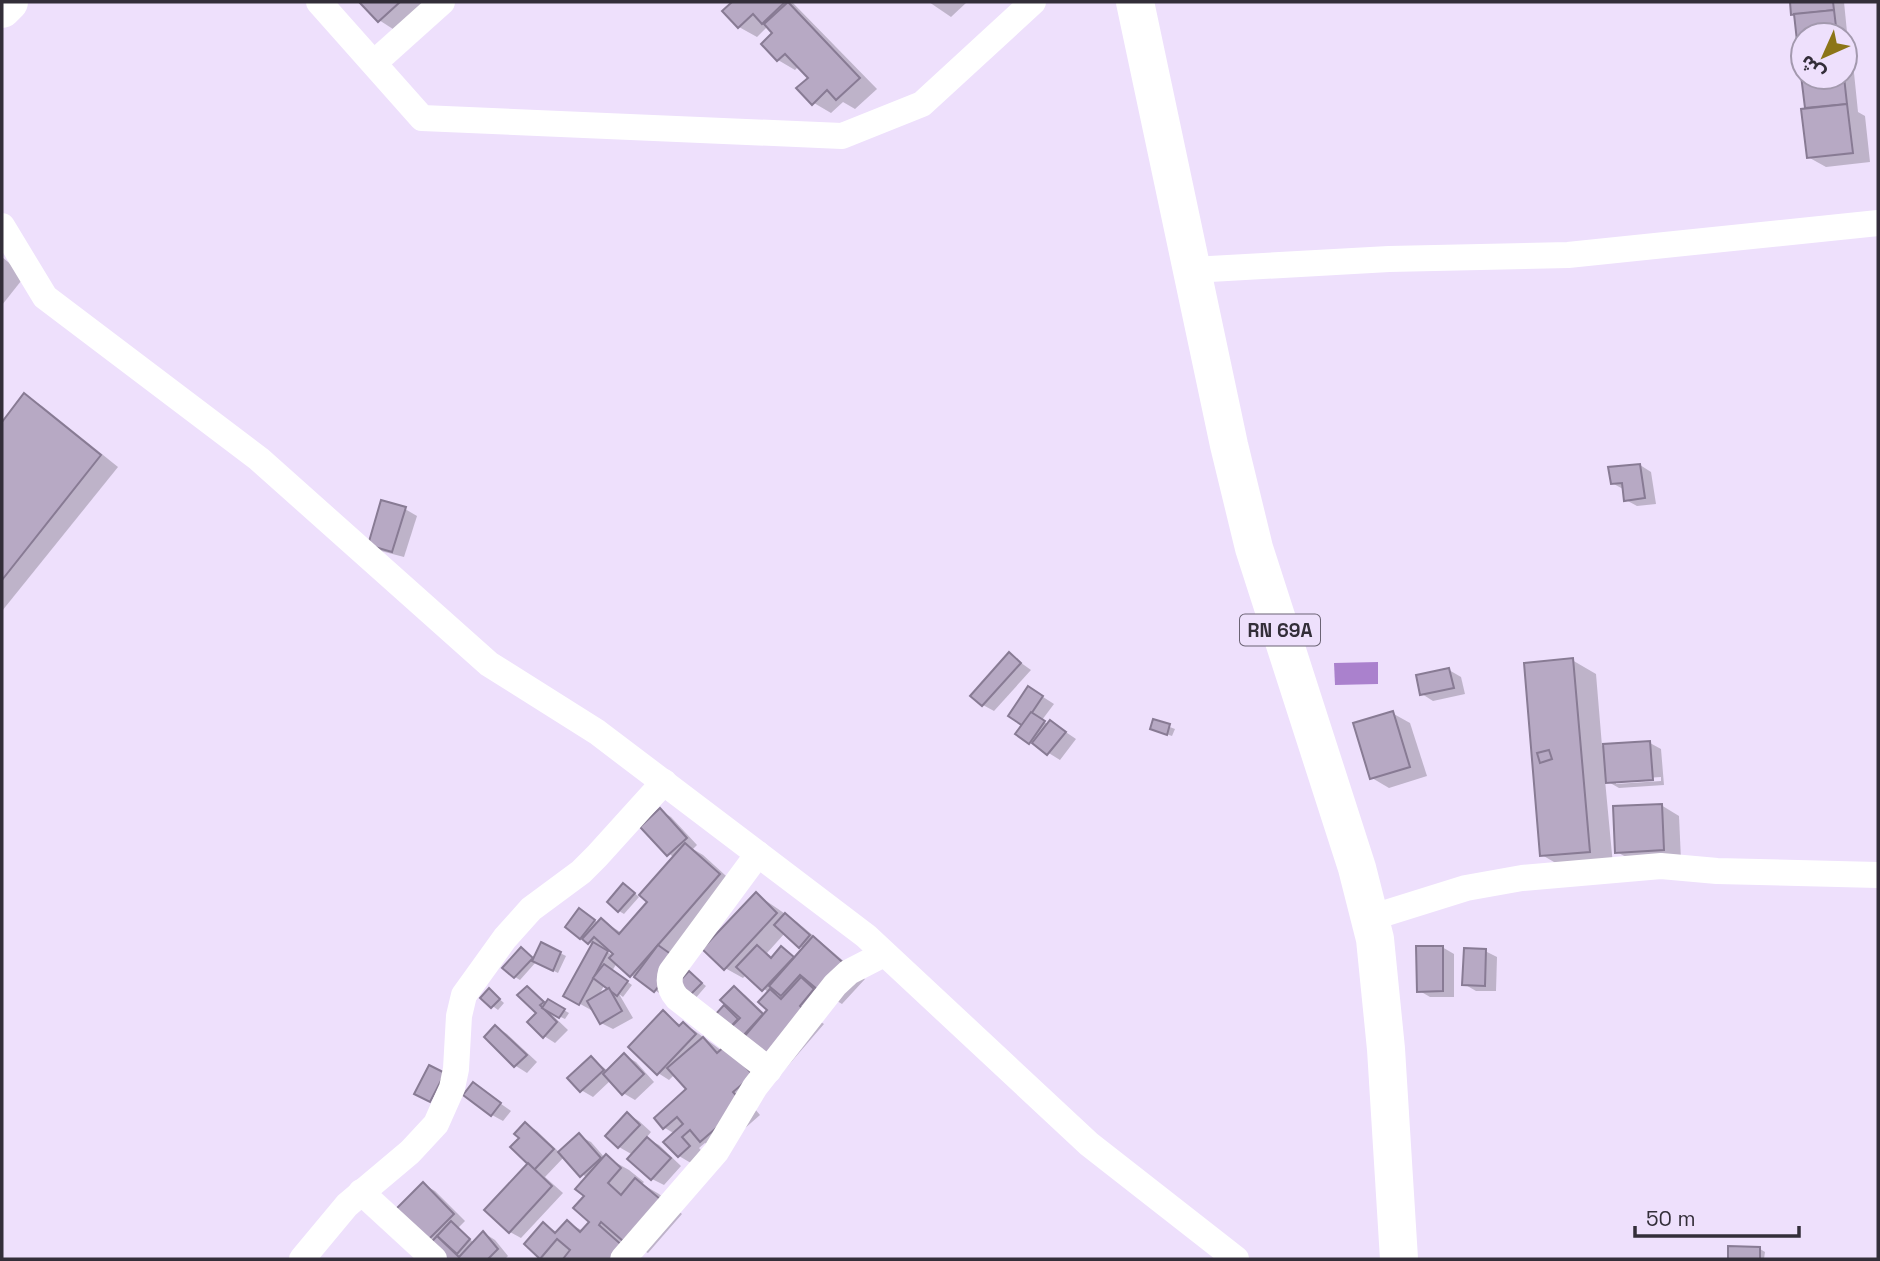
<svg xmlns="http://www.w3.org/2000/svg" width="1880" height="1261" font-family="'Space Grotesk','Noto Sans Arabic',sans-serif">
  <style>
    .water { fill: #aa81cd }
    .shadow { fill: #0003; fill-rule: evenodd }
    .building { fill: #b7a9c4; stroke: #887b94; stroke-width: 2 }
    .lines { fill: none; stroke-linecap: round; stroke-linejoin: round }
    .street { stroke: #fff; stroke-width: 26 }
    .primary { stroke: #fff; stroke-width: 38 }
    .highway { stroke: #fff; stroke-width: 38 }
    .labels { text-anchor: middle; stroke-width: 5; stroke-linejoin: round; paint-order: stroke }
    .shield { fill: #eee0fc; stroke: #6b6374; stroke-width: 2 }
    .shield-label { font-size: 19px; font-weight: bold; fill: #332e39 }
  </style>
  <rect width="100%" height="100%" fill="#eee0fc"/>
  <polygon class="water" points="1378,662 1378,684 1335,685 1334,663"/>
  <g class="shadow">
    <polygon points="362,2 428,2 396,31 379,20"/>
    <polygon points="735,2 792,2 877,89 855,109 843,102 831,113 814,103 810,78 799,66 795,70 778,60 774,33 768,26 757,37 739,27 724,12"/>
    <polygon points="929,2 967,2 951,17"/>
    <polygon points="1792,2 1844,2 1850,62 1853,63 1858,112 1865,116 1870,162 1826,167 1808,157 1803,77 1845,77 1845,35 1803,35 1803,76 1796,16 1793,14"/>
    <polygon points="2,257 25,276 2,305"/>
    <polygon points="25,396 42,406 118,467 2,611 2,424"/>
    <polygon points="1640,465 1651,472 1656,504 1637,506 1626,500 1623,489 1612,483"/>
    <polygon points="405,509 417,516 404,557 381,551 370,544"/>
    <polygon points="1010,655 1031,670 994,711 983,705"/>
    <path d="M1572,660l24,14 6,72 48,-3 11,6 3,36 -45,3 -14,-8 8,85 -47,4 -24,-14zM1661,777v4l-45,3v-4z"/>
    <polygon points="1449,670 1461,677 1465,694 1433,701 1422,694"/>
    <polygon points="1040,695 1054,704 1042,720 1048,725 1051,722 1076,739 1060,760 1018,734"/>
    <polygon points="1392,713 1410,723 1427,776 1389,788 1372,778"/>
    <polygon points="1154,721 1175,729 1172,736 1157,731"/>
    <polygon points="1661,805 1679,816 1681,860 1635,862 1617,852"/>
    <path d="M660,810l11,7 26,28 -4,4 10,6 33,30 -55,94 8,-6 17,13 -12,14 -27,-2 -36,-23 -14,-12 -5,8 20,14 -9,12 -4,-3 14,24 -20,11 -12,-6 -9,-16 -1,3 -25,-14 27,-51 -12,-8 4,-24 13,10 3,-3 21,13 28,-31 24,-44 -32,-31zM610,949l10,10 -13,-7zM605,984l6,5 -13,8z"/>
    <polygon points="629,888 639,897 624,914 619,911"/>
    <path d="M756,894l41,28 68,57 -23,25 -10,-6 -14,17 -17,-10v4l23,15 -44,51 -30,28 10,12 -41,36 -14,-8 -6,5 8,9 -11,9 -17,-10 -4,-22 -10,-6 23,-39 -13,-15 -6,6 -11,-7 5,-60 19,13 1,-2 12,7 27,20 -15,-25 21,-22 6,-16 11,7 21,20 4,-5 -1,-17 -22,-19 -4,4 -18,-10zM785,933l19,16 -8,9 -14,-10 -9,10 -6,-5zM777,991l10,7 -1,2 -9,-5zM736,1012l6,6 -3,4 -6,-8z"/>
    <polygon points="542,944 566,956 558,973 536,962 520,980 515,977 527,952 535,960"/>
    <polygon points="1442,947 1454,954 1454,997 1430,997 1418,990"/>
    <polygon points="1485,951 1497,957 1496,991 1476,991 1464,984"/>
    <polygon points="527,988 547,1003 548,1001 569,1013 565,1019 548,1011 568,1030 555,1043 544,1036 538,1013"/>
    <polygon points="489,990 504,1003 498,1010 482,998"/>
    <polygon points="496,1027 507,1034 537,1062 527,1073 516,1066 486,1037"/>
    <polygon points="624,1055 636,1062 654,1082 635,1100 623,1093 611,1080 593,1097 581,1090 591,1058 608,1071"/>
    <polygon points="473,1084 511,1111 503,1121 492,1115"/>
    <polygon points="627,1114 639,1121 651,1132 646,1138 659,1145 681,1166 664,1185 652,1179 633,1155 619,1147 607,1136"/>
    <polygon points="526,1124 537,1131 560,1153 579,1136 591,1142 605,1158 606,1157 629,1170 644,1182 642,1184 659,1194 682,1214 648,1253 624,1240 623,1241 643,1259 544,1259 541,1258 543,1224 558,1233 567,1222 583,1231 591,1222 586,1196 587,1178 564,1157 545,1177 563,1193 521,1238 510,1232 530,1164 521,1138"/>
    <polygon points="423,1184 435,1191 465,1221 458,1228 474,1243 484,1233 495,1240 508,1256 505,1259 430,1259"/>
    <polygon points="1730,1248 1760,1249 1765,1252 1764,1259 1730,1259"/>
  </g>
  <g class="building">
    <polygon points="359,2 400,2 378,22"/>
    <polygon points="732,2 785,2 762,24 753,14 738,28 722,11"/>
    <polygon points="788,2 860,78 836,100 827,90 812,105 796,88 808,78 785,54 777,61 761,44 772,33 764,24"/>
    <polygon points="1790,2 1833,2 1834,10 1791,15"/>
    <polygon points="1834,10 1837,35 1803,35 1803,59 1799,59 1794,14"/>
    <polygon points="1799,59 1803,59 1803,77 1844,77 1847,104 1805,108"/>
    <polygon points="1847,104 1853,153 1807,158 1801,109"/>
    <polygon points="24,393 101,455 2,580 2,422"/>
    <polygon points="1640,464 1645,498 1624,501 1622,483 1611,484 1608,467"/>
    <polygon points="381,500 406,507 392,552 368,545"/>
    <polygon points="1009,652 1021,663 982,706 970,696"/>
    <polygon points="1573,658 1590,852 1540,856 1524,663"/>
    <polygon points="1449,668 1454,688 1420,695 1416,675"/>
    <polygon points="1028,686 1043,696 1023,726 1008,716"/>
    <polygon points="1393,711 1410,767 1370,779 1353,723"/>
    <polygon points="1031,712 1045,721 1029,744 1015,734"/>
    <polygon points="1153,719 1170,724 1167,735 1150,729"/>
    <polygon points="1050,720 1066,732 1047,755 1032,743"/>
    <polygon points="1650,741 1653,780 1606,783 1603,744"/>
    <polygon points="1549,750 1552,759 1540,763 1537,753"/>
    <polygon points="1662,804 1664,850 1615,853 1613,806"/>
    <polygon points="660,808 687,838 667,856 640,827"/>
    <polygon points="685,843 720,874 630,977 609,958 613,954 594,937 588,944 582,939 601,918 619,934 647,902 639,895"/>
    <polygon points="623,883 635,893 618,912 607,902"/>
    <polygon points="756,892 777,913 724,970 702,949"/>
    <polygon points="579,908 595,920 580,939 565,927"/>
    <polygon points="785,913 810,935 799,948 774,925"/>
    <polygon points="813,936 849,968 824,995 800,975 781,996 769,986"/>
    <polygon points="541,942 561,952 553,971 532,961"/>
    <polygon points="593,942 608,951 579,1005 563,996"/>
    <polygon points="658,945 679,960 654,992 634,977"/>
    <polygon points="757,945 771,958 781,946 794,957 762,991 736,967"/>
    <polygon points="1416,946 1443,946 1443,991 1417,992"/>
    <polygon points="521,947 533,958 514,978 502,968"/>
    <polygon points="1464,948 1486,949 1485,986 1462,985"/>
    <polygon points="604,964 628,981 617,996 593,978"/>
    <polygon points="689,971 702,983 687,998 675,986"/>
    <polygon points="801,977 814,989 800,1006 807,1013 762,1066 731,1052 767,1010 758,1002 770,989 781,999"/>
    <polygon points="527,986 544,1002 540,1005 557,1022 543,1038 527,1022 536,1013 517,995"/>
    <polygon points="734,986 763,1014 742,1037 731,1027 740,1018 720,1000"/>
    <polygon points="489,988 500,999 491,1008 480,998"/>
    <polygon points="609,988 622,1011 600,1024 587,1001"/>
    <polygon points="548,999 565,1009 559,1018 542,1008"/>
    <polygon points="724,1005 738,1019 719,1039 705,1026"/>
    <polygon points="663,1010 679,1026 683,1022 696,1034 657,1075 628,1047"/>
    <polygon points="495,1025 527,1055 514,1067 484,1037"/>
    <polygon points="703,1037 717,1053 726,1045 753,1075 733,1092 744,1104 700,1142 690,1130 682,1137 690,1146 678,1157 663,1142 683,1124 677,1117 663,1129 654,1118 686,1089 667,1068"/>
    <polygon points="624,1053 644,1074 622,1095 603,1074"/>
    <polygon points="591,1056 604,1070 580,1092 567,1078"/>
    <polygon points="429,1065 445,1073 430,1102 414,1094"/>
    <polygon points="473,1082 501,1103 491,1116 463,1095"/>
    <polygon points="627,1112 640,1125 618,1148 605,1136"/>
    <polygon points="525,1122 554,1149 534,1170 510,1147 519,1138 514,1134"/>
    <polygon points="579,1133 601,1158 580,1177 558,1152"/>
    <polygon points="647,1137 671,1158 651,1180 627,1159"/>
    <polygon points="606,1154 621,1168 608,1183 621,1195 635,1178 660,1199 623,1241 601,1222 599,1225 624,1247 614,1259 563,1259 570,1250 557,1239 540,1259 524,1244 543,1222 555,1233 567,1220 580,1232 589,1222 573,1208 584,1196 575,1189"/>
    <polygon points="528,1163 552,1186 509,1233 484,1210"/>
    <polygon points="423,1182 454,1214 421,1247 390,1215"/>
    <polygon points="451,1221 470,1239 457,1254 437,1236"/>
    <polygon points="483,1231 498,1249 488,1259 427,1259 421,1253 437,1236 459,1257"/>
    <polygon points="1728,1246 1760,1247 1760,1259 1728,1259"/>
  </g>
  <g class="lines">
    <g class="street">
      <polyline points="319,2 422,118 842,136 922,104 1033,2"/>
      <polyline points="374,63 442,2"/>
      <polyline points="2,226 45,297 259,459 489,664 597,732 866,936 1089,1144 1236,1259"/>
      <polyline points="1192,270 1389,259 1568,255 1878,223"/>
      <path d="M758,854l-87,118c-3,10 -1,18 6,26l92,72"/>
      <polyline points="1370,918 1466,888 1522,878 1661,866 1717,871 1878,875"/>
      <polyline points="361,1192 434,1259"/>
      <polyline points="302,1259 347,1205 410,1152 436,1124 452,1088 456,1069 459,1016 464,995 505,938 531,909 581,872 597,856 664,782"/>
      <polyline points="623,1259 716,1152 755,1087 835,985 849,972 884,954"/>
    </g>
    <polyline class="primary" points="1135,2 1229,445 1254,548 1357,868 1375,939 1386,1049 1399,1259"/>
    <polyline class="highway" points="2,9 9,2"/>
  </g>
  <g class="labels">
    <rect class="shield" x="1240" y="614.5" width="80" height="31" rx="5"/>
    <g class="shield-label">
      <text x="1280" y="637">RN 69A</text>
    </g>
  </g>
  <rect width="1880" height="1261" fill="none" stroke="#332e39" stroke-width="7"/>
  <g transform="translate(1824 56) rotate(225)"><circle r="33" fill="#eee0fc" stroke="#a399ae" stroke-width="2"/>
  <path d="M0-5L12 26L0 18L-12 26Z" fill="#8c7518"/>
  <text y="-10" font-size="19" font-weight="bold" text-anchor="middle" fill="#332e39">ش</text>
  </g>
  <path d="M1635 1226v10h164v-10" fill="none" stroke="#332e39" stroke-width="3.5"/>
  <text x="1646" y="1226" font-size="21" fill="#332e39" stroke="#eee0fc" stroke-width="5" paint-order="stroke">50 m</text>
</svg>
